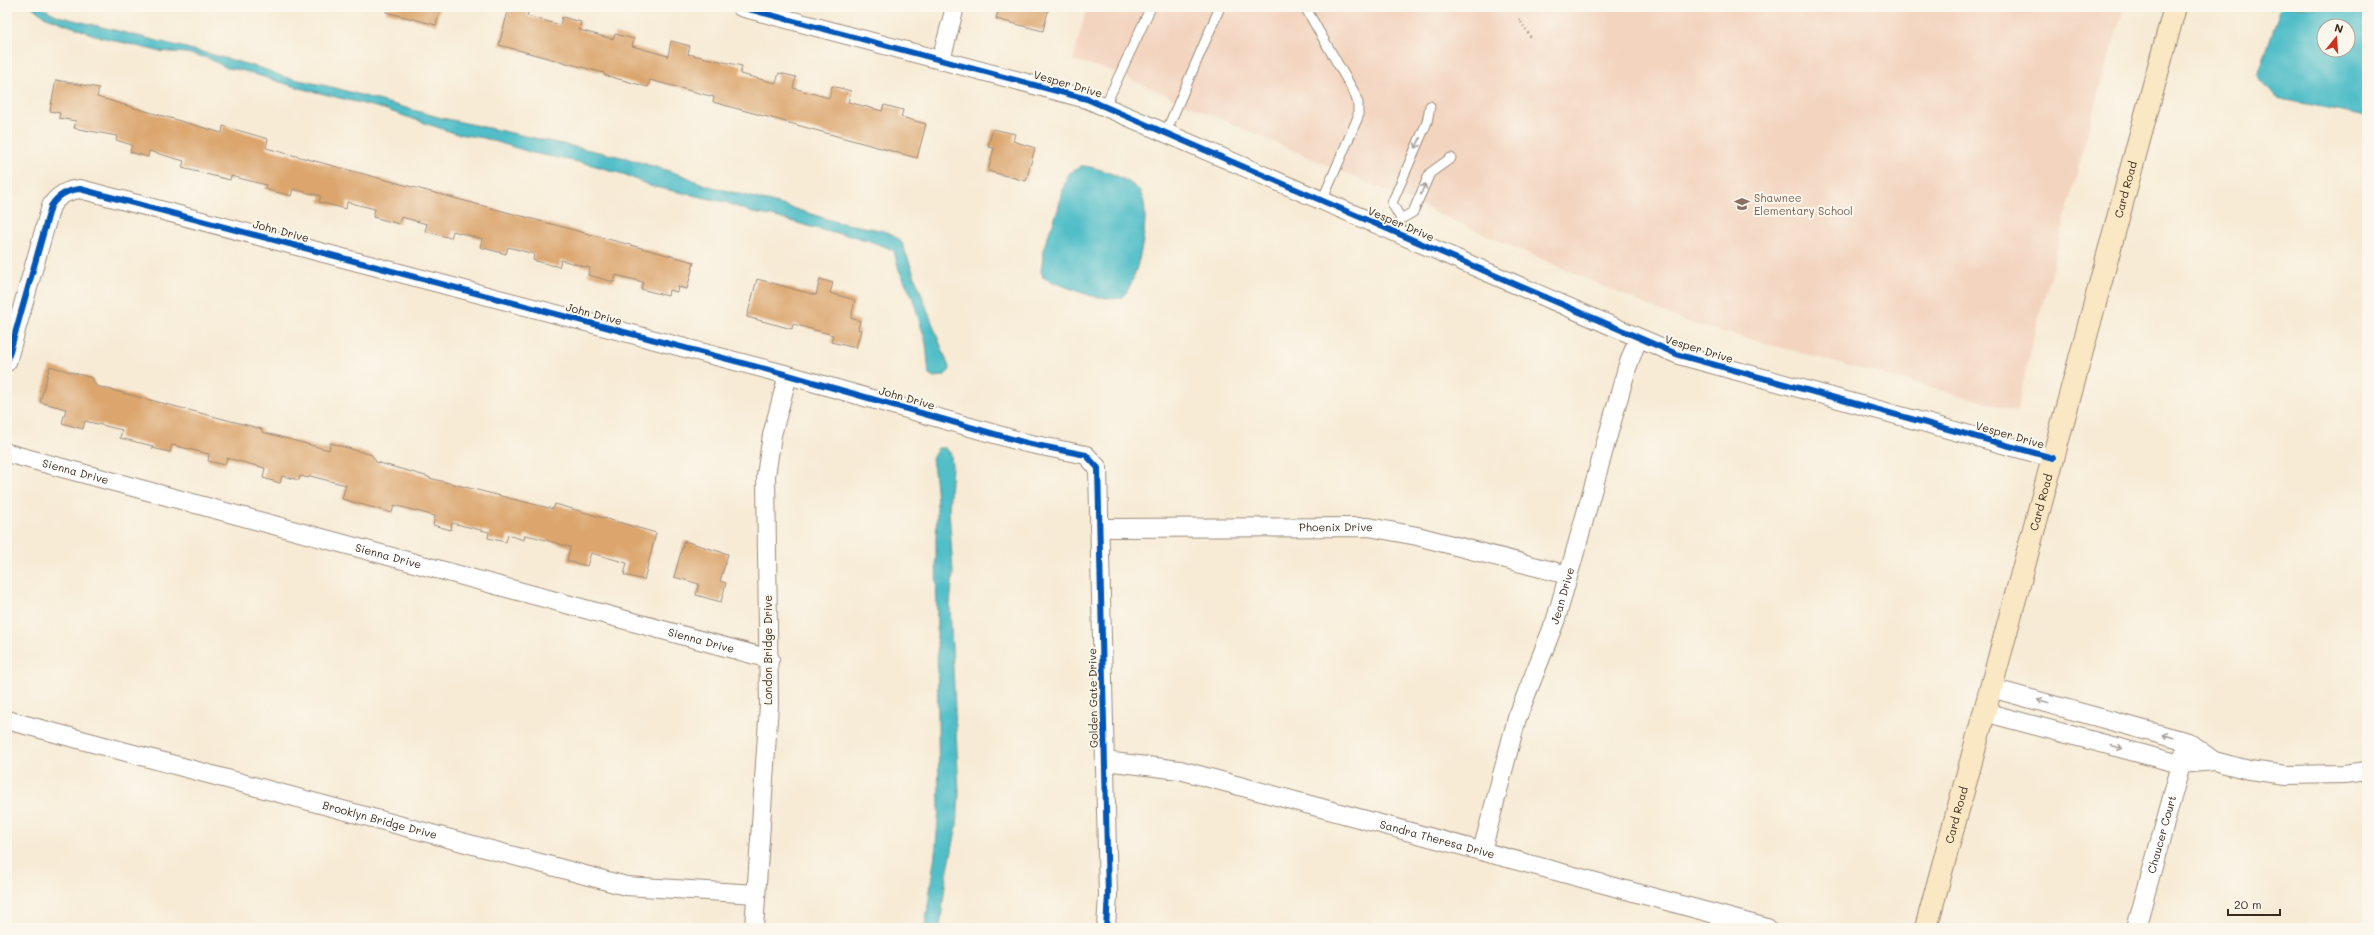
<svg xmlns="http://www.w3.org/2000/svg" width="2374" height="935" font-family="Mali,sans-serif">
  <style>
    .built { fill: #f3d4bf }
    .water { fill: #51bec8; stroke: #467473; fill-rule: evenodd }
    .building { fill: #dba56d }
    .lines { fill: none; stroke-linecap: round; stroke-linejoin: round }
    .lane-casing { stroke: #998a7a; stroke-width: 11 }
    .street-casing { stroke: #998a7a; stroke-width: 20 }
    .secondary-casing { stroke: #998a7a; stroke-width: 24 }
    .path { stroke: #998a7a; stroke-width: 2.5; stroke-dasharray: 1 3; stroke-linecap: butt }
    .lane { stroke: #fff; stroke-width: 9 }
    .street { stroke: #fff; stroke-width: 18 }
    .secondary { stroke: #fae7c3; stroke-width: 22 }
    .cycleway-casing { stroke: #fbf7ec; stroke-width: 8 }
    .cycleway { stroke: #0057b8; stroke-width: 6 }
    .oneway { stroke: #a79f9a }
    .labels { text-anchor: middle; stroke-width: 4; stroke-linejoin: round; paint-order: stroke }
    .street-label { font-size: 11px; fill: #3b2a1e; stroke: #fbf7ec }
    .education-label { font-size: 11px; fill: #785e54; stroke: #fbf7ec; text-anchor: start }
  </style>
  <rect width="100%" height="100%" fill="#fbf7ec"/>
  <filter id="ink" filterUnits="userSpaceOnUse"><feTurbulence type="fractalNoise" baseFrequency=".025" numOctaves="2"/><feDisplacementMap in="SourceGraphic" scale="8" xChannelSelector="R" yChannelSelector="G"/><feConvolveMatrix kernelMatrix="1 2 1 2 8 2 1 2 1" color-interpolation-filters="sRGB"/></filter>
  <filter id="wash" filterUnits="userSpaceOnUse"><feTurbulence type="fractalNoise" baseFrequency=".012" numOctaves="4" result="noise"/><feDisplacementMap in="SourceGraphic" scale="16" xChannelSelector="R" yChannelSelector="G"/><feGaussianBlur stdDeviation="0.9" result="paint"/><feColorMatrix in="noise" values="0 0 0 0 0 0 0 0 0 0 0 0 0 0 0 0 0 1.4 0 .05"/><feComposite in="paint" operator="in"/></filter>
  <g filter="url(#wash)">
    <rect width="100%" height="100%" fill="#f7ebd6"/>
    <polygon class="built" points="1087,7 2124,7 2100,86 2031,348 2017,411 1686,322 1109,70 1073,60"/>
    <g class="water">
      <path d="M32,7h9l17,9 152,38 54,15 20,8 48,10 106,30 188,41 56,17 23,10 81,21 50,16 44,8 12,4 10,9 48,127 -6,6 -10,1 -5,-3 -3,-31 -14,-47 -13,-26 -5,-19c-11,-7 -49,-18 -61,-18l-61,-17 -19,-3 -28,-11 -75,-16 -24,-11 -37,-11 -56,-11 -49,-15 -27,-4 -73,-25 -84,-21 -59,-18 -14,-2 -19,-10 -22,-5 -29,-2 -60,-15 -53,-20z"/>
      <path d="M2281,7h86v109l-90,-18 -19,-22zM2324,26h24v24h-24z"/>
      <path d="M1081,166c15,0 49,13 58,25 15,17 -1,92 -17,107 -25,4 -51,-10 -74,-18l-5,-3 -2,-6 4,-27 13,-34 9,-35z"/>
      <path d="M938,448h8l5,6 1,12 -3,43 4,64 -3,32 9,188 -2,33 -12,59 -5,43h-15l11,-82 3,-39 -3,-269c2,-28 1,-52 -4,-79z"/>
    </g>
    <g id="blocks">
      <g class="building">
        <polygon points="387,7 440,7 436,25 386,12"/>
        <polygon points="509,7 530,7 527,16 560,25 562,17 581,22 579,30 613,39 615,34 634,39 632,46 668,56 671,41 690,46 688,54 742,66 740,74 776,83 779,73 796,77 793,88 829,98 832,86 851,91 848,102 882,111 884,105 903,110 901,117 926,124 917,158 713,102 714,97 650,80 648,87 604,75 604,73 499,45"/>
        <polygon points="999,7 1049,7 1043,31 996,19"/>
        <polygon points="56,80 99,88 97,97 222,133 223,126 268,139 266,148 694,262 687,289 678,287 677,292 669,290 668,296 641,289 643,282 616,275 614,282 588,275 590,268 561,260 559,267 533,260 534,254 508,247 506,254 480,247 482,239 453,231 451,238 425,231 427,224 401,217 399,224 373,217 375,209 347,202 346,209 319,202 321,196 293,189 291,196 265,189 266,185 231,176 230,180 182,168 184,161 149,151 148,157 130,152 132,145 116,140 117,136 74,128 76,121 59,118 60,113 50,111"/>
        <polygon points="993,129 1015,134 1013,141 1035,148 1026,181 988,171 994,148 988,147"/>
        <polygon points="757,279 816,295 820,279 833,283 830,293 855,300 851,318 860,321 858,329 861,330 856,348 831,342 833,335 793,324 792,329 747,317"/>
        <polygon points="50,366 92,378 96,386 262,429 262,432 329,450 330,443 372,455 376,462 429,477 429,478 553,509 555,504 656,533 644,580 624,575 627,563 591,553 587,566 567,561 570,547 535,537 525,535 524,540 508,535 506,542 488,538 489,532 452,523 451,530 433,525 435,516 394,505 392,513 342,499 346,485 310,476 309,478 300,476 299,480 282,476 280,483 263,478 265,468 227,458 225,465 208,461 209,454 172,445 170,452 152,448 153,446 120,438 122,430 85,421 83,429 62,423 66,409 40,402"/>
        <polygon points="684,541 728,554 720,581 726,583 721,602 696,595 699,584 674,577"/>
      </g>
    </g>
  </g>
  <g filter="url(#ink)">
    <use href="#blocks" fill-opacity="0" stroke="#998a7a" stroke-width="1"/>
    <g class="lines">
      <g class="lane-casing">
        <g id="lane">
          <polyline points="1305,7 1354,92 1358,103 1358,117 1322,201"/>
          <polyline points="1105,106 1151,7"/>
          <polyline points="1166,132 1220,7"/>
          <polyline points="1401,219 1392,203 1427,122 1430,106"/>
          <polyline points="1399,224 1401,219 1413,212 1430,173 1451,158"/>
        </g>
      </g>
      <g class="street-casing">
        <g id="street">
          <polyline points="741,7 1087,99 1679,355 2053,458"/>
          <polyline points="941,60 955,7"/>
          <path d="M7,362l44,-156c7,-11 16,-16 29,-17l708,186 238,68 60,12 12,13 10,427 -2,33"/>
          <path id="s1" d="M7,453l763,206"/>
          <path id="s2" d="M1099,528l270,-1 48,9 151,39"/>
          <polyline points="1991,688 2188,742 2214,761"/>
          <polyline points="1984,712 2180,764 2214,761 2249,770 2287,775 2344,774 2367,771"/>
          <path id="s3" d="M7,720l619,166 130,8"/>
          <path id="s4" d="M1105,761l75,9 587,158"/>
          <path id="s5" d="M1482,851l35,-133 39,-99 71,-251 11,-30"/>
          <polyline points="754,928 769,705 766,476 772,435 788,375"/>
          <path id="s6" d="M2136,928l48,-174"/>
        </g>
      </g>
      <g class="secondary-casing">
        <g id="secondary">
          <path id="s7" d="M1926,928l249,-921"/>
        </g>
      </g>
      <polyline class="path" points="1519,19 1532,39"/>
      <use href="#lane" class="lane"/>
      <use href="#street" class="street"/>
      <use href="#secondary" class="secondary"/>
      <g class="cycleway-casing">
        <g id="cycleway">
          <polyline points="741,7 1087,99 1679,355 2053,458"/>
          <path d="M7,362l44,-156c7,-11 16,-16 29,-17l708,186 238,68 60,12 12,13 10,427 -2,33"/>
        </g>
      </g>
      <use href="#cycleway" class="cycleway"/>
    </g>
    <defs><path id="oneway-shaft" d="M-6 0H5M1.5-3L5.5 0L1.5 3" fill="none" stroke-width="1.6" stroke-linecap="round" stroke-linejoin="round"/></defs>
    <g class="oneway">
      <use href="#oneway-shaft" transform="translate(1418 143) rotate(114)"/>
      <use href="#oneway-shaft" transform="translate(1423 189) rotate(-66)"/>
      <use href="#oneway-shaft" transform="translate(2043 701) rotate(-166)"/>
      <use href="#oneway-shaft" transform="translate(2168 736) rotate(-164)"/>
      <use href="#oneway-shaft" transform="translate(2117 747) rotate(15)"/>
    </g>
  </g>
  <defs>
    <g id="school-bare" transform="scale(1.2)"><path d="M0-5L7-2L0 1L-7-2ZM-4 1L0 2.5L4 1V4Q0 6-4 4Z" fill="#8d6e63" stroke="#fbf7ec" stroke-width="2.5" paint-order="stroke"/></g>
  </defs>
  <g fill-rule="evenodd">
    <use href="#school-bare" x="1742" y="204"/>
  </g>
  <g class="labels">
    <g class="street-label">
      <text transform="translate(1068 84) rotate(16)" y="4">Vesper Drive</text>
      <text dy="4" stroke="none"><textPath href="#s7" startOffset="765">Card Road</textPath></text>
      <text transform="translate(1401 224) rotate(23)" y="4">Vesper Drive</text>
      <text transform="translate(281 231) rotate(15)" y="4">John Drive</text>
      <text transform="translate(594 314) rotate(15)" y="4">John Drive</text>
      <text transform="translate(1699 349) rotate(17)" y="4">Vesper Drive</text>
      <text transform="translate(907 398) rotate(16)" y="4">John Drive</text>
      <text transform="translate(2010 435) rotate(16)" y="4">Vesper Drive</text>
      <text dy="4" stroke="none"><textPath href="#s1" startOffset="71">Sienna Drive</textPath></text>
      <text dy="4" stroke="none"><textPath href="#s7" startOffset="441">Card Road</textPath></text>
      <text dy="4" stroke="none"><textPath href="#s2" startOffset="237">Phoenix Drive</textPath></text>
      <text dy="4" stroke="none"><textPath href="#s1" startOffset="395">Sienna Drive</textPath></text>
      <text dy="4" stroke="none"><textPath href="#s5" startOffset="268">Jean Drive</textPath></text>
      <text dy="4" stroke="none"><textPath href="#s1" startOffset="719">Sienna Drive</textPath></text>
      <text transform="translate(768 650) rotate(-90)" y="4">London Bridge Drive</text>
      <text transform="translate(1093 698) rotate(-91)" y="4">Golden Gate Drive</text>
      <text dy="4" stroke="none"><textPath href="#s7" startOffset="117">Card Road</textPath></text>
      <text dy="4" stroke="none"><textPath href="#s3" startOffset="386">Brooklyn Bridge Drive</textPath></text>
      <text dy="4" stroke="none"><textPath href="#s6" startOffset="97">Chaucer Court</textPath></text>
      <text dy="4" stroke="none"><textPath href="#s4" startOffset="342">Sandra Theresa Drive</textPath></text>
    </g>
    <g class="education-label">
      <text x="1754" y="202">Shawnee<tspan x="1754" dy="13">Elementary School</tspan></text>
    </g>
  </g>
  <rect width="2374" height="935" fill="none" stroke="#fbf7ec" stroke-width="24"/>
  <g transform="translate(2336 38) rotate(17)"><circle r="19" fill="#fbf7ec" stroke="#aea59a"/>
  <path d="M0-3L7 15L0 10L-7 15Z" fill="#c8321e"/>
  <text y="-6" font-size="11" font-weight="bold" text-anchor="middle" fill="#3b2a1e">N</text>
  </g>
  <path d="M2228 909v6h52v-6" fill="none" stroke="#3b2a1e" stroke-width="2"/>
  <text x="2234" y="909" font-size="12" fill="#3b2a1e" stroke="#fbf7ec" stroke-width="3" paint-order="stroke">20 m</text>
</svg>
